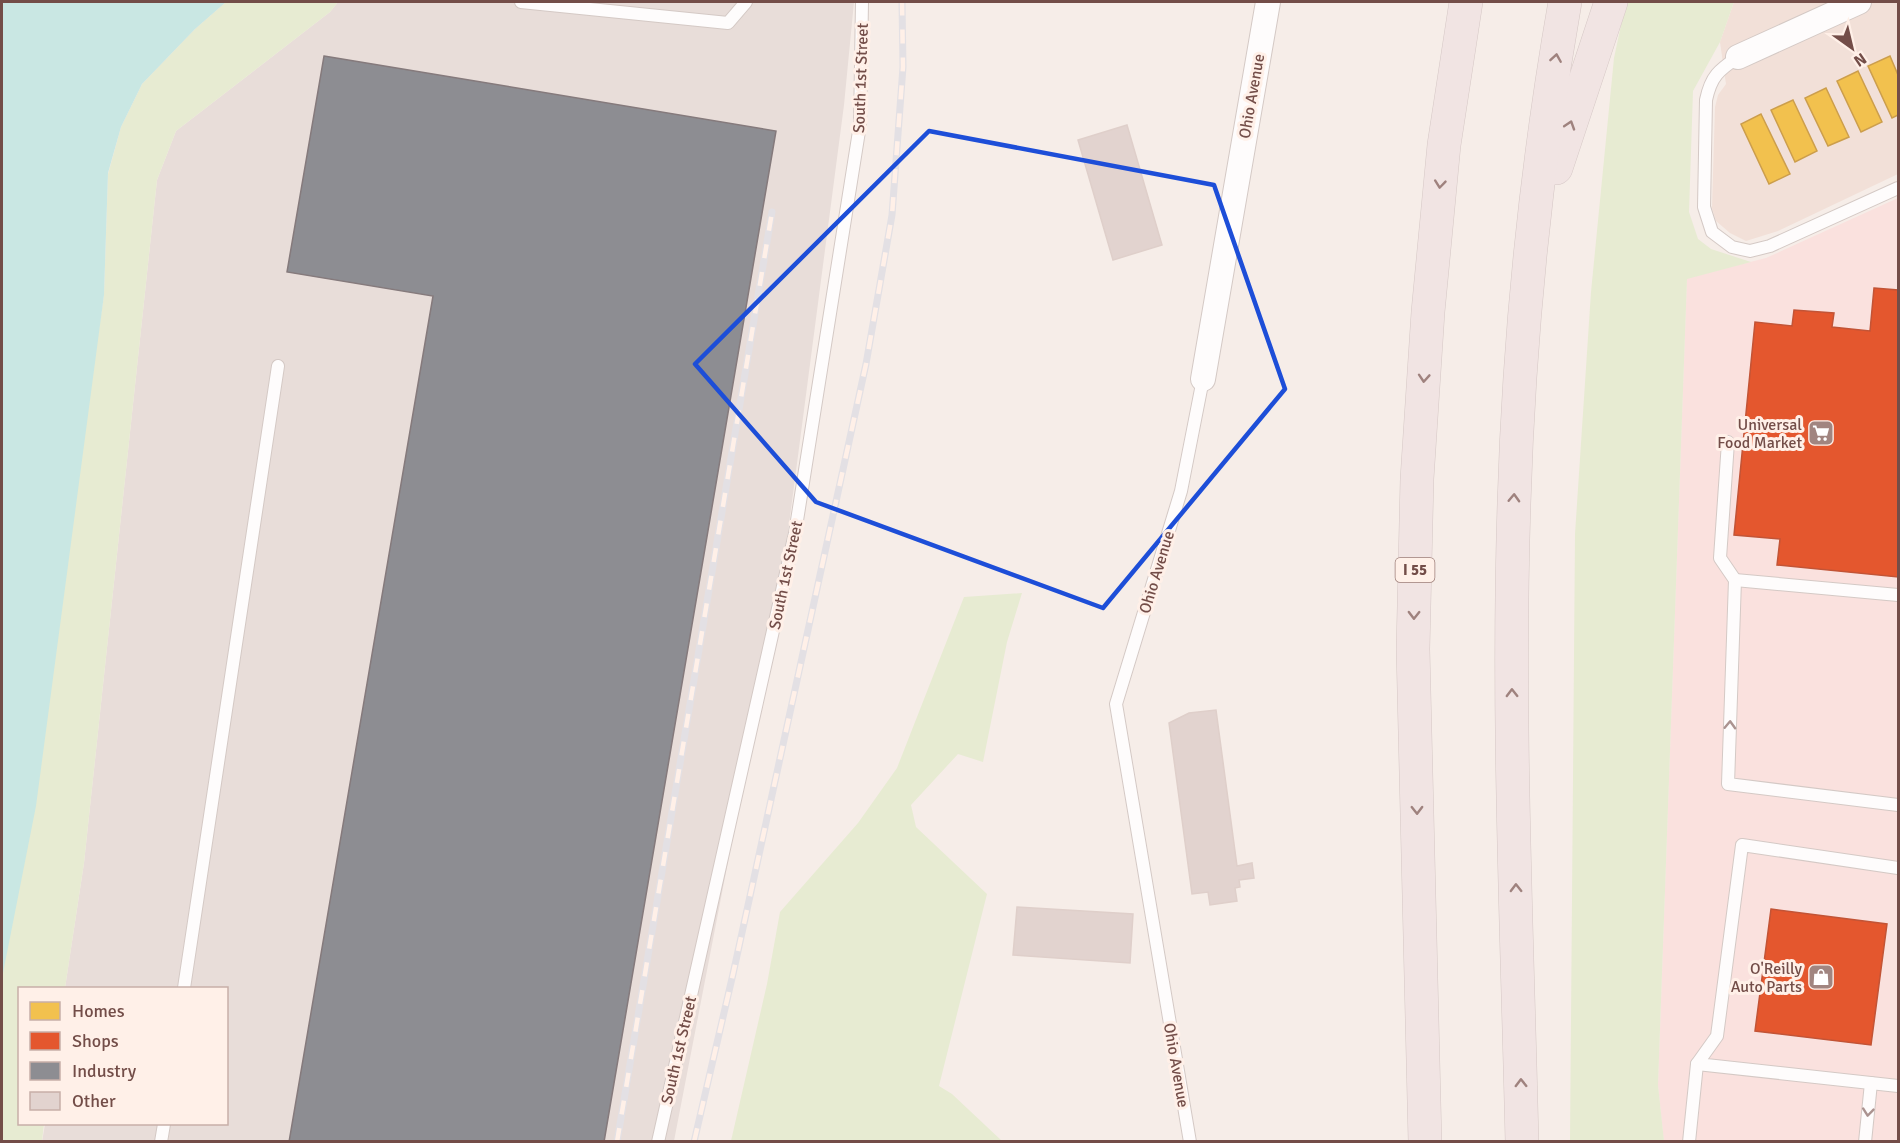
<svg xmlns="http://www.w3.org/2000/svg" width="1900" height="1143" font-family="Signika,sans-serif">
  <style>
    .residential { fill: #f2e0d8 }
    .commercial { fill: #fae1de }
    .industrial { fill: #e8ddd9 }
    .green { fill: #e7ebd2 }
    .water { fill: #c9e7e3 }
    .homes { fill: #f2c14e; stroke: #cc9e4c; stroke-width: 1.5 }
    .shops { fill: #e4572e; stroke: #c25436; stroke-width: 1.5 }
    .industry { fill: #8d8d92; stroke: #857a7c; stroke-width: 1.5 }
    .building { fill: #e2d3cf; stroke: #dfcfca; stroke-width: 1.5 }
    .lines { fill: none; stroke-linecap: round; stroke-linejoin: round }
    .service-casing { stroke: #d4c9c5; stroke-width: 14 }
    .minor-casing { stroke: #d4c9c5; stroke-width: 26 }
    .motorway-casing { stroke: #d5c7c5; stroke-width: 34 }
    .service { stroke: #fefcfc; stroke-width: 12 }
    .minor { stroke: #fefcfc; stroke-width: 24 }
    .motorway { stroke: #f1e4e3; stroke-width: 33 }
    .rail-casing { stroke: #e3e0e4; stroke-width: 7 }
    .rail { stroke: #fff0e8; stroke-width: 4.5; stroke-dasharray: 14; stroke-linecap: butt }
    .oneway { stroke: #9f827e }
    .oneway2 { stroke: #ab9390 }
    .marked { fill: none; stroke: #1d4ed8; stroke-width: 4.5; stroke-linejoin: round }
    .labels { text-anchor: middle; stroke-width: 6; stroke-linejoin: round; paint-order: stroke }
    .shield { fill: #fff0e8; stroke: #9d7e78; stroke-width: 1.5 }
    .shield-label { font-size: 15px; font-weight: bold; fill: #734d48 }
    .street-label { font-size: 16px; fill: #734d48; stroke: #fff0e8 }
    .poi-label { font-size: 16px; fill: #734d48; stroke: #fff0e8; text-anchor: end }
  </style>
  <rect width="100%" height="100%" fill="#f6ede8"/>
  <polygon class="residential" points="1734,2 1898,2 1898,174 1778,231 1746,241 1730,233 1716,221 1712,208 1715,107 1718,95 1726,84 1720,42"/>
  <polygon class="commercial" points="1898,198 1898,1141 1664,1142 1658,1085 1687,278 1766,258"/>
  <polygon class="industrial" points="338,2 854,2 844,105 780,593 674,1141 42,1142 45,1124 226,1124 226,988 65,988 84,863 157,180 176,131 330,12"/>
  <g class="green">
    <polygon points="226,2 338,2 330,12 176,131 157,180 84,863 65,988 20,988 20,1124 44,1124 42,1141 2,1142 2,976 104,295 108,174 121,127 142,84 195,29"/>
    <polygon points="1626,2 1734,2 1720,42 1693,91 1689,212 1698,239 1711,249 1751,262 1687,279 1658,1085 1664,1141 1570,1142 1575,534 1591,292 1614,58"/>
    <polygon points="1022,593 1007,642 983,762 958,754 911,805 916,827 987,894 939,1086 952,1094 1002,1141 731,1141 767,984 780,912 858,823 897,768 964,597"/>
  </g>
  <polygon class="water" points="2,2 226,2 195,29 142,84 121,127 108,173 104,295 36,806 2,978"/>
  <g class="homes">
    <polygon points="1890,56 1898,75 1898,115 1892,118 1868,66"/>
    <polygon points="1858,71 1882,122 1861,132 1837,81"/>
    <polygon points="1826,88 1849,137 1828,146 1805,98"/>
    <polygon points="1793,100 1817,151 1795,162 1771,110"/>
    <polygon points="1761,114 1790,174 1769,184 1741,124"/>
  </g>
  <g class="shops">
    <polygon points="1874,288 1898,290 1898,577 1777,565 1780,539 1734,535 1755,322 1792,326 1794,310 1834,313 1832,327 1870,331"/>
    <polygon points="1771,909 1887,924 1871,1045 1755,1031"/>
  </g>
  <polygon class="industry" points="324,56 776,131 604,1142 289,1142 433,296 287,272"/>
  <g class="building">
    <polygon points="1127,125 1162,245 1113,260 1078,140"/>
    <polygon points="1216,710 1237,866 1252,863 1254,878 1239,880 1240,887 1235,888 1237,901 1210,905 1208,892 1192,894 1169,723 1189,713"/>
    <polygon points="1017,907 1133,914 1130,963 1013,955"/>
  </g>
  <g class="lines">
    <g class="service-casing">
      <g id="service">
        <polyline points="521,2 728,23 746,2"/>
        <path d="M1738,57c-19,13 -27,19 -32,43l-2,107 8,25 20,15 18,4 20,-5 128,-58"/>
        <polyline points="1728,442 1720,558 1735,580 1728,784 1898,805"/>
        <polyline points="1735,580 1898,595"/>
        <polyline points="1898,868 1742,845 1717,1036 1697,1064 1898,1086"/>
        <polyline points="184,988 278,366"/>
        <polyline points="161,1142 164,1124"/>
        <polyline points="658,1142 795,533 860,125 862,2"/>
        <polyline points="1190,1142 1116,704 1181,491 1203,379"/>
        <polyline points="1689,1142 1697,1064"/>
        <polyline points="1865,1142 1871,1083"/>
      </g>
    </g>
    <g class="minor-casing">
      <g id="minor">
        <polyline points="1738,57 1859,2"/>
        <polyline points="1203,379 1268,2"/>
      </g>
    </g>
    <g class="motorway-casing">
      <g id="motorway">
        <polyline points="1556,168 1611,2"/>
        <polyline points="1425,1142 1413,649 1417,479 1428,312 1444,145 1466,2"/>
        <path d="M1522,1142c-5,-213 -15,-426 -8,-638 5,-168 22,-337 51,-502"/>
      </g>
    </g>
    <use href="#service" class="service"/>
    <use href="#minor" class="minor"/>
    <use href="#motorway" class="motorway"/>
    <g class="rail-casing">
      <g id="rail">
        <polyline points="617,1142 772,212"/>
        <polyline points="694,1142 733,974 866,364 892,215 903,67 902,2"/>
      </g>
    </g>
    <use href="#rail" class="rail"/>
  </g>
  <defs><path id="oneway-chevron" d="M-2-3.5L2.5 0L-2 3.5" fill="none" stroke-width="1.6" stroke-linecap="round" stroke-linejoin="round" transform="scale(1.5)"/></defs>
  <g class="oneway">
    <use href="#oneway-chevron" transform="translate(1556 58) rotate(-81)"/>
    <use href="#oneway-chevron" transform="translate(1570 125) rotate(-72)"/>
    <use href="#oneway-chevron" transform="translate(1440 184) rotate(96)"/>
    <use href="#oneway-chevron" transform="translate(1424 378) rotate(94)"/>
    <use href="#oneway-chevron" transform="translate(1514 498) rotate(-88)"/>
    <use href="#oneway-chevron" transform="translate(1414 615) rotate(91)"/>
    <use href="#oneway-chevron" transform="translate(1512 693) rotate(-91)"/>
    <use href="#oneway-chevron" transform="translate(1417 810) rotate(89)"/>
    <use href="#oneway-chevron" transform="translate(1516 888) rotate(-91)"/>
    <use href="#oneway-chevron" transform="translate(1521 1083) rotate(-91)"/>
  </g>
  <g class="oneway2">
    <use href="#oneway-chevron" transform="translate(1730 725) rotate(-88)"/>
    <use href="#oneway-chevron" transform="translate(1868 1112) rotate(96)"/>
  </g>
  <path class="marked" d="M929,131l285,54 71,204 -182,219 -287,-106 -121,-138z"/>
  <defs>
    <g id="supermarket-square" transform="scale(1.35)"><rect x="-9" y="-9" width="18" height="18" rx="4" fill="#a18580" stroke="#fff0e8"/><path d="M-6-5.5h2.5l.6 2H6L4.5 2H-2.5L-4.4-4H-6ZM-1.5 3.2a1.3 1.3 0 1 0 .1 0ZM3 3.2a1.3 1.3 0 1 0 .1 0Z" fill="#fff"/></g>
    <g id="shop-square" transform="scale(1.35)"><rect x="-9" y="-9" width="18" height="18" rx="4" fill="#a18580" stroke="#fff0e8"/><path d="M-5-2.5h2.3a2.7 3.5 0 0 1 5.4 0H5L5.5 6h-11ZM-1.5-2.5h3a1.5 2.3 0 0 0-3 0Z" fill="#fff"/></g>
  </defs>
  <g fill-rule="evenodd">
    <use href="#supermarket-square" x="1821" y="433"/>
    <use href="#shop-square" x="1821" y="977"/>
  </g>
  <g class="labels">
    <rect class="shield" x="1395.5" y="558" width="39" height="24" rx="4.5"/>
    <g class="shield-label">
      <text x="1415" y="575">I 55</text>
    </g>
    <g class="street-label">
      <text transform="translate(860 78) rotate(-88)" y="6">South 1st Street</text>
      <text transform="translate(1251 96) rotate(-80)" y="6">Ohio Avenue</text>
      <text transform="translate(1156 572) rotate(-73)" y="6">Ohio Avenue</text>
      <text transform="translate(785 575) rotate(-78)" y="6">South 1st Street</text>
      <text transform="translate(678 1050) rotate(-77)" y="6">South 1st Street</text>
      <text transform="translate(1177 1065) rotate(80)" y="6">Ohio Avenue</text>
    </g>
    <g class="poi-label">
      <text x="1802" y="430">Universal<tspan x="1802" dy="18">Food Market</tspan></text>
      <text x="1802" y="974">O'Reilly<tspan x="1802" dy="18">Auto Parts</tspan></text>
    </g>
  </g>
  <rect width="1900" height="1143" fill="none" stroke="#734d48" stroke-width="6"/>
  <rect x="18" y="987" width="210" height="138" fill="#fff0e8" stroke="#c7afa8" stroke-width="1.5"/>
  <rect x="30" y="1002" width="30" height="18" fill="#f2c14e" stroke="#c7afa8" stroke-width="1.5"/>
  <text x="72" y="1017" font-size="18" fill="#734d48">Homes</text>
  <rect x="30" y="1032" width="30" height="18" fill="#e4572e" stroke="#c7afa8" stroke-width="1.5"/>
  <text x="72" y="1047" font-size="18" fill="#734d48">Shops</text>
  <rect x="30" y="1062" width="30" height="18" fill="#8d8d92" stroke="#c7afa8" stroke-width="1.5"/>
  <text x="72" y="1077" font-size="18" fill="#734d48">Industry</text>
  <rect x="30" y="1092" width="30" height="18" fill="#e2d3cf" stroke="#c7afa8" stroke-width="1.5"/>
  <text x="72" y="1107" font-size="18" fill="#734d48">Other</text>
  <g transform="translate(1852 48) rotate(146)" stroke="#fff0e8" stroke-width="4.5" paint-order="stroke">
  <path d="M0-4.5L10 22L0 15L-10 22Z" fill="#734d48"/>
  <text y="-9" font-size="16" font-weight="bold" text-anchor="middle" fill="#734d48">N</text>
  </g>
</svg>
